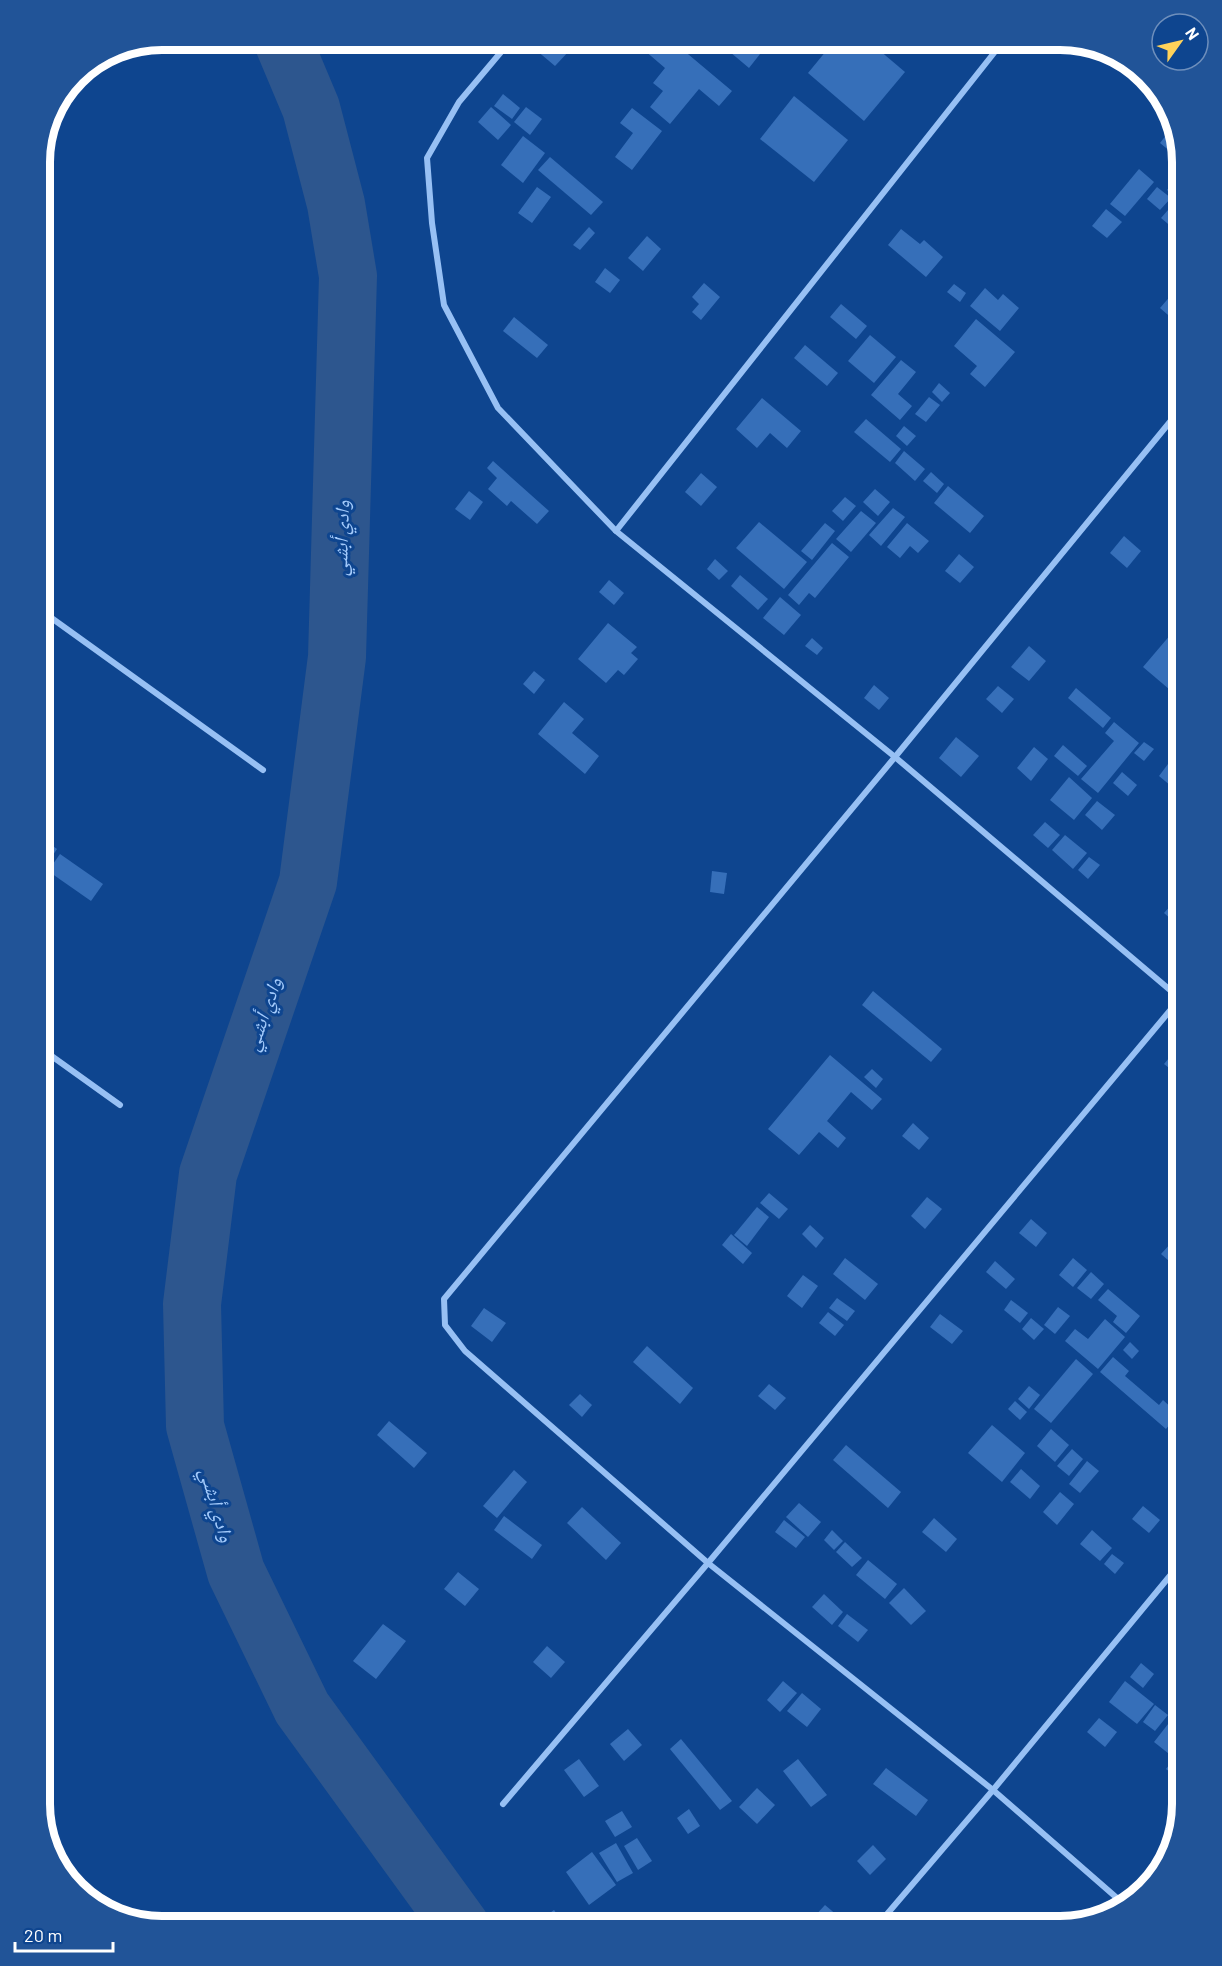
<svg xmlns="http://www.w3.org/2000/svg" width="1222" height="1966" font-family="Barlow,'Noto Naskh Arabic',sans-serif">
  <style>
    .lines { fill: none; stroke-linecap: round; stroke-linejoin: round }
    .river { stroke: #2d568e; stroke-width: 58 }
    .building { fill: #366fb9 }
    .street { stroke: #97c0f4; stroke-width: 6 }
    .labels { text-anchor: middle; stroke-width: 6; stroke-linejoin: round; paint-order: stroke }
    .water-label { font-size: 20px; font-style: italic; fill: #a3cafb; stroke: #0e458f }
    .rim { fill: none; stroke: #fff; stroke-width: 8 }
  </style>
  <rect width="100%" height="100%" fill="#0e458f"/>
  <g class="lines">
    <polyline class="river" points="282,39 311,108 336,204 348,276 337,657 308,882 208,1174 192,1304 195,1426 236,1572 302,1708 461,1927"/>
  </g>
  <g class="building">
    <polygon points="546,39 557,39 570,50 555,66 536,50"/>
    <polygon points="642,39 670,39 732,91 719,106 699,89 670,124 650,107 663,91 653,83 665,68 637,44"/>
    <polygon points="741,39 772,39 749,68 730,52"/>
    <polygon points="836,39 866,39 905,72 864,121 808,73"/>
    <polygon points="503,94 520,108 512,119 494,106"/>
    <polygon points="794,96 848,140 814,182 760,139"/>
    <polygon points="491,107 511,125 498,140 478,122"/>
    <polygon points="526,107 542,119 530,135 514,122"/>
    <polygon points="632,108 662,131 632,170 615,157 633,133 620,123"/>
    <polygon points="1174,125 1183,162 1160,143"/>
    <polygon points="523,136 545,153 523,183 501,165"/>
    <polygon points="550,157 603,202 591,215 538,170"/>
    <polygon points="1139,169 1154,182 1125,216 1110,204"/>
    <polygon points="1180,175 1183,178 1183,203 1167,190"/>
    <polygon points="537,187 551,197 532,223 518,213"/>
    <polygon points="1157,187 1171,198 1160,210 1147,199"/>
    <polygon points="1175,202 1183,209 1183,217 1174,229 1161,218"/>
    <polygon points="1106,209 1122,222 1107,238 1092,226"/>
    <polygon points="589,227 595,233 580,250 573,245"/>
    <polygon points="901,229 920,244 924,240 943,257 926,277 888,245"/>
    <polygon points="647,236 661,249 643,271 628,258"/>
    <polygon points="605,268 620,280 610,293 595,282"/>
    <polygon points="704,283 720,297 701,320 692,312 699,304 692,297"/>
    <polygon points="954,284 966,293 960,302 947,292"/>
    <polygon points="985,288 998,300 1003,294 1019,308 1000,331 970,306"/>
    <polygon points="1173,293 1183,301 1183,328 1160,308"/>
    <polygon points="841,304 867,326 856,339 830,317"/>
    <polygon points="514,317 548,345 537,358 503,331"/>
    <polygon points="976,319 1015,352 985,387 970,374 977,366 954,346"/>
    <polygon points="870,335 896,357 874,383 848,361"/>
    <polygon points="805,345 838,373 827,386 794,358"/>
    <polygon points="901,360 916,372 898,394 912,406 900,420 871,395"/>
    <polygon points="939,383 950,393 942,402 932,392"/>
    <polygon points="929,397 940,405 926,422 915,414"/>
    <polygon points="762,398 801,431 787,448 770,433 757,448 736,429"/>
    <polygon points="866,419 901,449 890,462 854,432"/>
    <polygon points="904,426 916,436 907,446 896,436"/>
    <polygon points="904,451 925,469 915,481 895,463"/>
    <polygon points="493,461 549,511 537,524 511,501 507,506 488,489 497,478 487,468"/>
    <polygon points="931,472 944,484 937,493 923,481"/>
    <polygon points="701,473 717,487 701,506 685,492"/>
    <polygon points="948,486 984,516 970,533 934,503"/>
    <polygon points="875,489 890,502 878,516 863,502"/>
    <polygon points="469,491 483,502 470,520 455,509"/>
    <polygon points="845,497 856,506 843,521 832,511"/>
    <polygon points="893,508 905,517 881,546 869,535"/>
    <polygon points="861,511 876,523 851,552 836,539"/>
    <polygon points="759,522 807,562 784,589 736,548"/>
    <polygon points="825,523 835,531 812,560 801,551"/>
    <polygon points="907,523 929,541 918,553 910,546 900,558 887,547"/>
    <polygon points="1124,536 1141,551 1127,568 1110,553"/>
    <polygon points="832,543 849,557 815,598 809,593 799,605 788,595"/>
    <polygon points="959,554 974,567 960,583 945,571"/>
    <polygon points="715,559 728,571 719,580 707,569"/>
    <polygon points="740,575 768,599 758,610 731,586"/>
    <polygon points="609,580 624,593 614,605 599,592"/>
    <polygon points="780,597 801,615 784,635 763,618"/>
    <polygon points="1183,620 1183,686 1176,695 1143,667"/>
    <polygon points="608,623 637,647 631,653 638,659 624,675 618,670 606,683 578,659"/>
    <polygon points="812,638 823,648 817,655 805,646"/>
    <polygon points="1029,646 1046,661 1029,681 1011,667"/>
    <polygon points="534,671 545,680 534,694 523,684"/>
    <polygon points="874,685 889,698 879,710 864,698"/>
    <polygon points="998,686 1014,699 1002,713 986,699"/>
    <polygon points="1076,688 1111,718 1103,728 1068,698"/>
    <polygon points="564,702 584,719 572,733 599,756 585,774 538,734"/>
    <polygon points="1114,722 1139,743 1098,793 1081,779 1114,741 1105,733"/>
    <polygon points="956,737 979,756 961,777 939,758"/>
    <polygon points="1144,742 1154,749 1144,761 1134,753"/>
    <polygon points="1063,745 1087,766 1078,776 1054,756"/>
    <polygon points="1034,747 1048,759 1031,781 1017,768"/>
    <polygon points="1168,764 1183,777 1183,796 1159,776"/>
    <polygon points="1122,772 1137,785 1128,796 1113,783"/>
    <polygon points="1069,777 1092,798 1074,820 1050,800"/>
    <polygon points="1097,801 1115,815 1102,830 1085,815"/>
    <polygon points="1045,822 1060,835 1048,848 1033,835"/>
    <polygon points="1065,835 1087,853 1073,869 1052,850"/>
    <polygon points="39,836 57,849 39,876"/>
    <polygon points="60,854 103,884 91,901 48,871"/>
    <polygon points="1089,857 1100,865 1088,879 1078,870"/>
    <polygon points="712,871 727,873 724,894 710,892"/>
    <polygon points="1183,892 1183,921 1179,926 1164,913"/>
    <polygon points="873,991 942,1049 931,1062 862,1005"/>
    <polygon points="1175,1051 1183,1057 1183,1079 1164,1064"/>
    <polygon points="830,1055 882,1099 872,1110 851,1092 827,1121 846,1138 838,1148 819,1132 799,1155 768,1129"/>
    <polygon points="872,1069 883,1079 876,1088 864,1077"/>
    <polygon points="913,1123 929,1138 919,1150 902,1136"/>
    <polygon points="769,1193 788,1209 779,1219 760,1203"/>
    <polygon points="927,1197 942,1209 925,1229 911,1216"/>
    <polygon points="757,1207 769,1217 747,1246 734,1235"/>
    <polygon points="1031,1219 1047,1233 1036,1247 1019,1233"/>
    <polygon points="810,1225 824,1238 816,1248 802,1234"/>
    <polygon points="731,1234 752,1253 743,1264 722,1245"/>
    <polygon points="1172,1242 1183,1251 1183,1261 1177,1268 1161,1254"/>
    <polygon points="845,1258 878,1284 865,1300 833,1274"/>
    <polygon points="1073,1258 1087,1270 1073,1287 1059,1275"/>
    <polygon points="995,1261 1015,1279 1006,1289 986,1272"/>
    <polygon points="1091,1272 1104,1284 1091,1299 1077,1288"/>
    <polygon points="803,1275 818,1286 802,1308 787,1296"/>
    <polygon points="1108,1289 1140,1316 1126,1333 1113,1322 1117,1316 1098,1300"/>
    <polygon points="837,1298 855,1311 847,1321 829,1308"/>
    <polygon points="1011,1300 1028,1313 1020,1323 1004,1310"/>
    <polygon points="1058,1307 1070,1316 1055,1334 1044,1325"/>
    <polygon points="484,1308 506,1323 492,1342 471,1326"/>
    <polygon points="828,1312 844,1325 835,1336 819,1323"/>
    <polygon points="940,1314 963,1331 952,1344 930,1327"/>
    <polygon points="1031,1318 1044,1329 1034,1340 1022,1329"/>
    <polygon points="1105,1319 1125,1337 1098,1369 1065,1341 1075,1329 1088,1339"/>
    <polygon points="1183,1320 1183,1348 1169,1336"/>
    <polygon points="1130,1342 1139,1351 1132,1359 1123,1350"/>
    <polygon points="647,1346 693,1388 680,1404 633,1362"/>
    <polygon points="1113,1357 1129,1371 1125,1376 1159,1405 1163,1400 1178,1414 1166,1429 1100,1372"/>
    <polygon points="1076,1359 1093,1374 1051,1423 1034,1409"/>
    <polygon points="769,1384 786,1398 775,1410 758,1396"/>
    <polygon points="1181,1385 1183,1386 1183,1407 1171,1397"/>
    <polygon points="1029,1386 1040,1395 1029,1409 1018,1399"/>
    <polygon points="580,1394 592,1405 582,1417 569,1405"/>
    <polygon points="1015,1401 1027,1412 1020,1420 1008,1409"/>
    <polygon points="1183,1416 1183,1439 1182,1441 1171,1431"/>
    <polygon points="389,1421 427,1453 414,1468 377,1435"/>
    <polygon points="992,1425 1025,1453 1002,1482 968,1453"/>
    <polygon points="1051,1429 1069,1445 1055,1462 1037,1446"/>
    <polygon points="846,1445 901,1492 888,1508 833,1460"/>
    <polygon points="1072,1449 1083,1459 1069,1476 1057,1466"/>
    <polygon points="1087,1461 1099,1471 1080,1493 1069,1484"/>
    <polygon points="1021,1469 1040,1486 1030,1499 1010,1482"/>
    <polygon points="514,1470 527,1482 497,1518 483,1506"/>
    <polygon points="1060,1492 1074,1504 1057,1525 1043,1512"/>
    <polygon points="799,1503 821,1522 808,1537 786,1517"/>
    <polygon points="1143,1506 1160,1520 1149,1533 1132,1519"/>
    <polygon points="582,1507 621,1543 606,1560 567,1523"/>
    <polygon points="504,1516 542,1545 532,1559 494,1530"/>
    <polygon points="934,1518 957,1539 946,1552 922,1532"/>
    <polygon points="784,1520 805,1537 796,1548 775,1532"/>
    <polygon points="832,1530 843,1541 834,1550 824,1540"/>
    <polygon points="1092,1530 1112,1548 1100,1561 1080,1544"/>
    <polygon points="845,1542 862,1558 852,1567 836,1552"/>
    <polygon points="1112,1554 1124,1563 1115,1574 1104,1564"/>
    <polygon points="868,1560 897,1584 885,1599 856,1575"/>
    <polygon points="458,1572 479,1589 465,1606 444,1589"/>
    <polygon points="904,1588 926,1611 911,1625 889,1603"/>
    <polygon points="824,1594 843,1612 832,1625 812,1607"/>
    <polygon points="847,1614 868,1630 858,1642 838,1626"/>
    <polygon points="383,1624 406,1641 376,1679 353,1661"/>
    <polygon points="547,1646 565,1662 551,1678 533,1662"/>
    <polygon points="1141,1663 1154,1674 1143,1688 1130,1677"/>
    <polygon points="783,1681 797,1693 780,1712 767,1700"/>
    <polygon points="1125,1681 1154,1704 1137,1724 1109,1702"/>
    <polygon points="1183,1687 1183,1711 1171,1701"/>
    <polygon points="802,1693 821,1709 807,1727 787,1711"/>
    <polygon points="1155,1705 1168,1715 1155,1731 1143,1722"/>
    <polygon points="1099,1718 1117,1732 1105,1747 1087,1732"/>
    <polygon points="1172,1719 1183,1728 1183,1765 1154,1742"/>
    <polygon points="628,1729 642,1745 624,1761 610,1744"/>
    <polygon points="681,1739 732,1801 720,1810 670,1749"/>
    <polygon points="579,1759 599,1786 584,1797 564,1770"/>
    <polygon points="798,1759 827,1795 811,1807 783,1771"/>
    <polygon points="1173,1760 1183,1768 1183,1782 1166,1769"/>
    <polygon points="886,1768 928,1800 916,1816 873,1784"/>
    <polygon points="757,1788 775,1805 757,1824 739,1807"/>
    <polygon points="689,1809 700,1826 688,1834 677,1818"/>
    <polygon points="622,1811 632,1827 615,1837 605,1821"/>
    <polygon points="637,1838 652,1861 638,1870 624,1846"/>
    <polygon points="616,1843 633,1873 617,1882 599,1853"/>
    <polygon points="873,1845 886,1859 870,1875 857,1861"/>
    <polygon points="592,1852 616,1885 589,1905 566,1872"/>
    <polygon points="825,1905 838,1916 829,1927 822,1927 813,1918"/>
    <polygon points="554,1910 565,1925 563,1927 540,1927 537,1922"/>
  </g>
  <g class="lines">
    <g class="street">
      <polyline points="512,39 459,102 427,158 432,223 444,305 498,408 616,531 895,757 1183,1001"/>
      <polyline points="616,531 1005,39"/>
      <polyline points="39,609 263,770"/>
      <polyline points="39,1047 120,1105"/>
      <polyline points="503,1804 708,1563 1183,995"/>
      <polyline points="1125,1905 993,1790 708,1563 465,1351 445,1325 444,1299 895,757 1183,406"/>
      <polyline points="876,1927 993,1790 1183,1560"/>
    </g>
  </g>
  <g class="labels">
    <g class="water-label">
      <text transform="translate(341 538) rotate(-88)" y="7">وادي أبشي</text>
      <text transform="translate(263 1014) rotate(-71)" y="7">وادي أبشي</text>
      <text transform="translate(217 1505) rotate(74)" y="7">وادي أبشي</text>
    </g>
  </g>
  <path d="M0 0H1222V1966H0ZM162 50H1060A112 112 0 0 1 1172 162V1804A112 112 0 0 1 1060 1916H162A112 112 0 0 1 50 1804V162A112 112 0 0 1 162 50Z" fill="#215498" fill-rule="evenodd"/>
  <path class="rim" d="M162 50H1060A112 112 0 0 1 1172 162V1804A112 112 0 0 1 1060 1916H162A112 112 0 0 1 50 1804V162A112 112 0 0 1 162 50Z"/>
  <g transform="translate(1180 42) rotate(56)"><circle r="28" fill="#0e458f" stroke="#6e8fbc" stroke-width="1.5"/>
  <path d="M0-4.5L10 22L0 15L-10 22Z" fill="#ffd25a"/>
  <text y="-9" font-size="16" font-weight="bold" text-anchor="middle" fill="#ffffff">N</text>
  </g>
  <path d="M15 1942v9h98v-9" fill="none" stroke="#ffffff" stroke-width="3"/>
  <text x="24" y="1942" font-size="18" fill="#ffffff" stroke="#0e458f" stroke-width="4.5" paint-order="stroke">20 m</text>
</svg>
